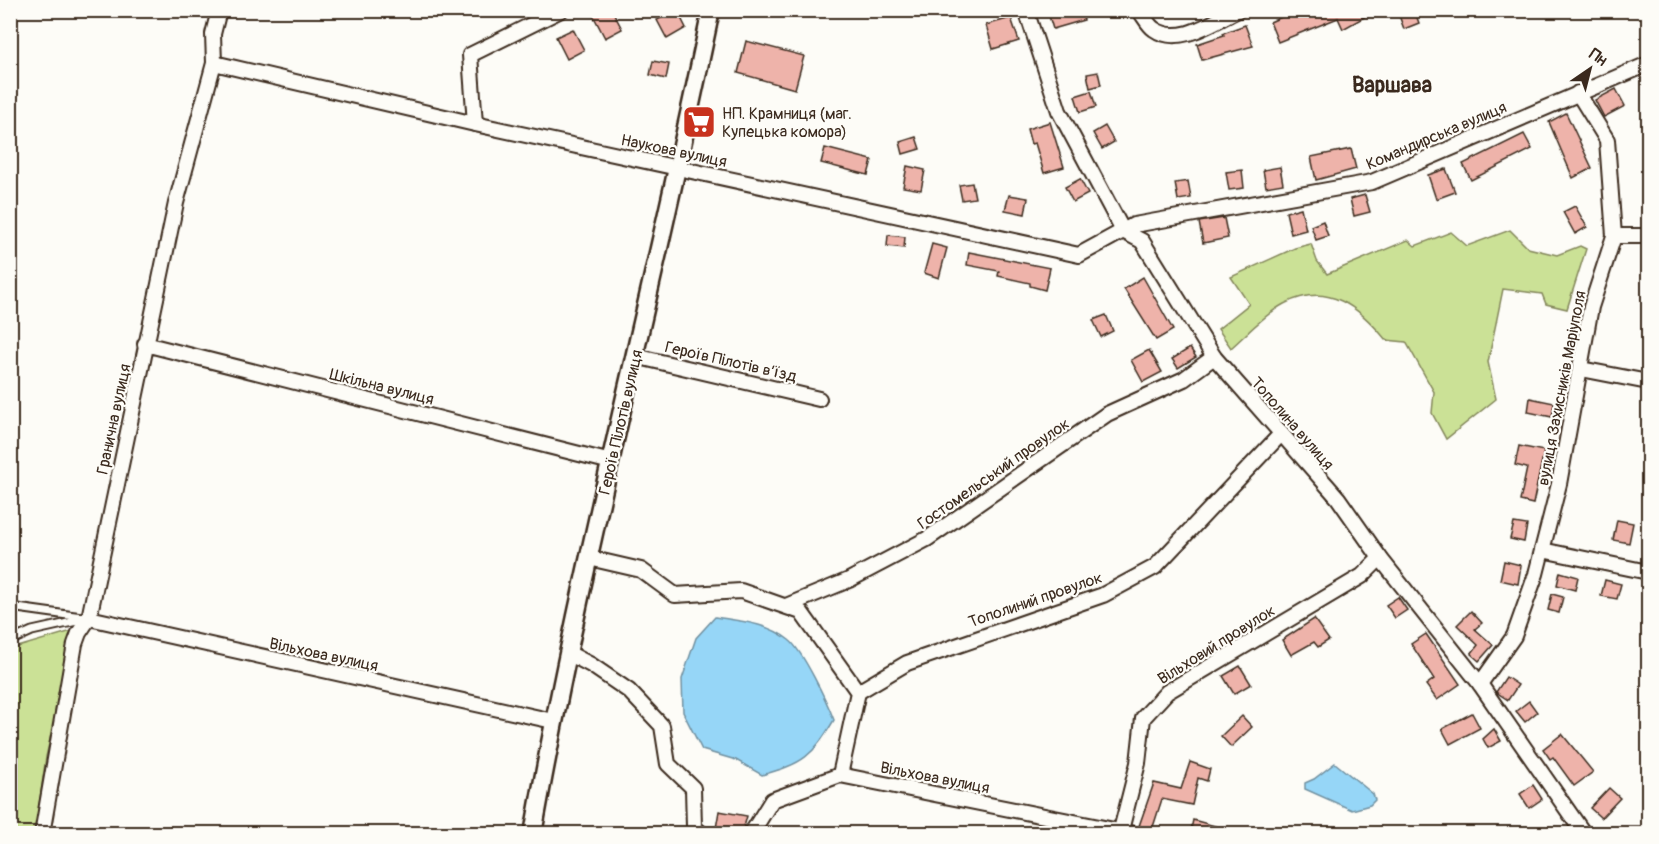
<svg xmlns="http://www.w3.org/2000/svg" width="1659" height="844" font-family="Pangolin,sans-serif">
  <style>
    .green { fill: #cbe196; stroke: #83865a; stroke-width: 1.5 }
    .water { fill: #96d6f7; stroke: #7291a0; stroke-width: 1.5 }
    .building { fill: #eeb3aa; stroke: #3b2a1e; stroke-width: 1.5 }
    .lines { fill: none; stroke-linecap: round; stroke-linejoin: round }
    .service-casing { stroke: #3b2a1e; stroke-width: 11 }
    .minor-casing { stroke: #3b2a1e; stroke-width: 18 }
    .tertiary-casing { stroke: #3b2a1e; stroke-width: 21 }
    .service { stroke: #fdfcf7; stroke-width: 7 }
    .minor { stroke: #fdfcf7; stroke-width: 14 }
    .tertiary { stroke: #fdfcf7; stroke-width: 16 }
    .labels { text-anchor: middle; stroke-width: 4.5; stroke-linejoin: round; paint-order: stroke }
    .poi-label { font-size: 16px; fill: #3b2a1e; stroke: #fdfcf7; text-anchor: start }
    .street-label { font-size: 16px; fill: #3b2a1e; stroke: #fdfcf7 }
    .district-label { font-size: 22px; font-weight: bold; fill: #3b2a1e; stroke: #fdfcf7 }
  </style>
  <rect width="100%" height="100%" fill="#fdfcf7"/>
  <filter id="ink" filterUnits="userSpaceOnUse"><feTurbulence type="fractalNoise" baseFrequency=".0167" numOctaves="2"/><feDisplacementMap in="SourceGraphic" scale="12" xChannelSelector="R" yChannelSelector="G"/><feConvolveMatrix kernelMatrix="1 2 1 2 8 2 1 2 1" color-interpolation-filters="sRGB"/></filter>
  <g filter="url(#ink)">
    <g class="green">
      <path d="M1510,230l18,18 29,7 23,-9 6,3 -19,60 -21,-5 -4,-10 -39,-5 -15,73 8,37 -50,40 -14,-26 2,-21 -28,-50 -20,-2c-27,-33 -58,-59 -102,-36 -19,10 -37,30 -53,44l-13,-19 31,-25 -18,-27 64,-29 16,-4 6,17 10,13 81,-34 7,6 36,-14 16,14z"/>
      <polygon points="75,630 46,757 35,833 11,834 11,649"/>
    </g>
    <g class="water">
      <path d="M715,617c25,4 53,6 74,23 14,11 38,62 45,80 -22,37 -30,43 -72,55l-26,-15 -34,-10 -19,-38 -1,-33 14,-41z"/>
      <polygon points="1335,763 1373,794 1375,800 1370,805 1352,810 1305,789 1305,783 1314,779"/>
    </g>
    <g class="building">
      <polygon points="601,10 612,10 622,29 605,38 593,15"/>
      <polygon points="677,10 686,28 667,39 657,20"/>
      <polygon points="1069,10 1081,10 1084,20 1053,29 1049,16"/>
      <polygon points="1298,10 1377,10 1343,29 1338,18 1278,42 1270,22"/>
      <polygon points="1397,10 1414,10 1419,23 1404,29"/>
      <polygon points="1011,18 1019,41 993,49 986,25"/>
      <polygon points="1245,25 1253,46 1202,60 1197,44 1224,35 1223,33"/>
      <polygon points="573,29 584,50 567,59 556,37"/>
      <polygon points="746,41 804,56 795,89 738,73"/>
      <polygon points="653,61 669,64 666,79 650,75"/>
      <polygon points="1098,72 1101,85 1090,88 1087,74"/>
      <polygon points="1616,89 1625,106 1604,117 1595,100"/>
      <polygon points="1091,91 1096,107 1080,112 1075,96"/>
      <polygon points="1566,113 1592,168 1573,178 1549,122"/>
      <polygon points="1050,122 1064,167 1044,173 1035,143 1031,144 1027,129"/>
      <polygon points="1105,126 1114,142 1102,149 1093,133"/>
      <polygon points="1524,134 1532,149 1471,180 1463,164"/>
      <polygon points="916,137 920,149 903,154 900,142"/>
      <polygon points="825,148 872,160 868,175 821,163"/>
      <polygon points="1351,149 1356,169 1316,180 1311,157"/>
      <polygon points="907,166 925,170 921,190 903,187"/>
      <polygon points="1280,167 1283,184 1266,187 1263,170"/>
      <polygon points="1446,169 1455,192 1436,199 1428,175"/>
      <polygon points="1242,170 1244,188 1229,190 1226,172"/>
      <polygon points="1080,179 1088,194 1073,202 1065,187"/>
      <polygon points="1188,181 1191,198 1178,200 1175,183"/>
      <polygon points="972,183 975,198 962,200 959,185"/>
      <polygon points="1009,195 1028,198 1025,214 1005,210"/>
      <polygon points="1365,195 1370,212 1354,216 1350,199"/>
      <polygon points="1575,206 1587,227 1575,234 1563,212"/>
      <polygon points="1301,208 1306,230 1291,234 1286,212"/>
      <polygon points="1224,218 1228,238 1203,243 1199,222"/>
      <polygon points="1323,221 1328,236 1316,240 1311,226"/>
      <polygon points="888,235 905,237 904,248 887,246"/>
      <polygon points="932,244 947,248 939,278 924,273"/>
      <polygon points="969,252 1050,268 1045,290 1030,286 1030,283 998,276 999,271 967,265"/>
      <polygon points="1143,277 1173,330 1156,340 1124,289"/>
      <polygon points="1106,315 1113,331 1101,337 1093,320"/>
      <polygon points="1190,348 1196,357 1178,368 1172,359"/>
      <polygon points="1149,350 1162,372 1143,382 1131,360"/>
      <polygon points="1530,398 1554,403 1552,417 1528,412"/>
      <polygon points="1519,446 1544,451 1533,504 1520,501 1527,468 1515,465"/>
      <polygon points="1617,520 1633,523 1629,543 1613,540"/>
      <polygon points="1514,523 1527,525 1524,542 1510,539"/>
      <polygon points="1504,561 1521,565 1518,584 1500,580"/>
      <polygon points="1560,572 1578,577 1575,590 1557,585"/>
      <polygon points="1605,580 1621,584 1617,599 1601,596"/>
      <polygon points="1552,594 1563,597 1559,613 1548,610"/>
      <polygon points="1398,597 1407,610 1395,618 1386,605"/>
      <polygon points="1471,611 1482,623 1475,629 1493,645 1479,661 1471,654 1478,645 1457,625"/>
      <polygon points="1314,619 1329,640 1318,647 1314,642 1291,655 1282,640"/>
      <polygon points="1426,634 1460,684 1437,700 1426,685 1434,679 1411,644"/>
      <polygon points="1240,666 1251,684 1234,694 1223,676"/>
      <polygon points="1506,677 1518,685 1508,700 1496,692"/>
      <polygon points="1529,701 1537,712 1525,722 1516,711"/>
      <polygon points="1472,713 1480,728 1450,744 1442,729"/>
      <polygon points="1242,716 1252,727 1231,747 1221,736"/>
      <polygon points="1494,729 1501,741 1488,748 1483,739"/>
      <polygon points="1562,734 1593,772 1574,786 1553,757 1550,759 1543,749"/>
      <polygon points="1190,762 1210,769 1207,781 1198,778 1192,805 1162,799 1152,830 1139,826 1154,783 1181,789"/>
      <polygon points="1533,785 1542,799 1529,808 1520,794"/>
      <polygon points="1609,788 1620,798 1601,818 1590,808"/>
      <polygon points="719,811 747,816 742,834 715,834"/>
      <polygon points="1193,820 1230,830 1230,834 1190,834"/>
    </g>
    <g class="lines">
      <g class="service-casing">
        <g id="service">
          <polyline points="10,607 82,617"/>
          <polyline points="10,641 32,631 86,619"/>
        </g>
      </g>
      <g class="minor-casing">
        <g id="minor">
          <polyline points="1026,10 1059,111 1123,231 1142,241 1214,357 1338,498 1380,558 1480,684 1584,834"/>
          <path d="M1139,10c5,6 9,15 15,19 25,18 60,-8 84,-19"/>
          <polyline points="214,63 475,124 1079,255 1134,225 1372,182 1648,64"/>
          <polyline points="475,124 470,55 561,10"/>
          <polyline points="1614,236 1648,236"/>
          <polyline points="145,344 611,462"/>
          <polyline points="635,356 819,399"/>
          <polyline points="1581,369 1648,382"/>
          <polyline points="1542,550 1648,572"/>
          <polyline points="589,558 641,570 675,595 741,591 801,612 858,692 840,775"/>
          <polyline points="786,606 849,580 927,539 1107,414 1184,379 1214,357"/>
          <polyline points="89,618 553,721"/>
          <polyline points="568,653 591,665 629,691 662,726 668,764 693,788 694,827 702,834"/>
          <polyline points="1480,684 1514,636 1536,574 1559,484 1591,307 1614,236 1607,140 1578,93"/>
          <polyline points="858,692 907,663 1103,595 1155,567 1280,435"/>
          <polyline points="42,834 75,644 79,633 89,618 176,203 214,63 213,34 219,10"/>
          <polyline points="751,834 772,800 840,775 1134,834"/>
          <polyline points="1120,834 1138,763 1143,718 1167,692 1362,576 1380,558"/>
        </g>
      </g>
      <g class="tertiary-casing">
        <path id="tertiary" d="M533,834c49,-277 122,-549 178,-824"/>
      </g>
      <use href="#service" class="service"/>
      <use href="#minor" class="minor"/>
      <use href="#tertiary" class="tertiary"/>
    </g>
  </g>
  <defs>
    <g id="supermarket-square" transform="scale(1.725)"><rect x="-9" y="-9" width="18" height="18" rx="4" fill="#c8321e" stroke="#fdfcf7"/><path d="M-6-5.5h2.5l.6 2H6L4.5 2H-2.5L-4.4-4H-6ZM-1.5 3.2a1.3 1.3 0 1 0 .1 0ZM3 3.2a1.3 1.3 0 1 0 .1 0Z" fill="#fff"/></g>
  </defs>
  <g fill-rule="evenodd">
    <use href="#supermarket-square" x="699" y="122"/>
  </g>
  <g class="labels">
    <g class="poi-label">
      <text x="722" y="119">НП. Крамниця (маг.<tspan x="722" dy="18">Купецька комора)</tspan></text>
    </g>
    <g class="street-label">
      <text transform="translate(1436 135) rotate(-23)" y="6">Командирська вулиця</text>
      <text transform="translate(674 150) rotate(12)" y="6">Наукова вулиця</text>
      <text transform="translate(731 361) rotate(13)" y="6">Героїв Пілотів в’їзд</text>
      <text transform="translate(382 386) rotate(14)" y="6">Шкільна вулиця</text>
      <text transform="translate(1561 388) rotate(-79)" y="6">вулиця Захисників Маріуполя</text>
      <text transform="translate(113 419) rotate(-78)" y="6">Гранична вулиця</text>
      <text transform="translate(620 422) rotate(-77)" y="6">Героїв Пілотів вулиця</text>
      <text transform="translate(1293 423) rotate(49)" y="6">Тополина вулиця</text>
      <text transform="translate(993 473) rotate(-35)" y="6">Гостомельський провулок</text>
      <text transform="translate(1035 599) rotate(-19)" y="6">Тополиний провулок</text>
      <text transform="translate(1216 644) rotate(-32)" y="6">Вільховий провулок</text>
      <text transform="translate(324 654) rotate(12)" y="6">Вільхова вулиця</text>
      <text transform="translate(935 777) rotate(11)" y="6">Вільхова вулиця</text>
    </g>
    <g class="district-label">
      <text x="1392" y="92">Варшава</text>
    </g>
  </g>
  <rect width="1659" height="844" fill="none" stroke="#fdfcf7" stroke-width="36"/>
  <rect x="18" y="18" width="1623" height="808" fill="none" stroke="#3b2a1e" stroke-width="2" filter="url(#ink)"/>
  <g transform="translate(1590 69) rotate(35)" stroke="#fdfcf7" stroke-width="4.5" paint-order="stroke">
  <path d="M0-4.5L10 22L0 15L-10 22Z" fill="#3b2a1e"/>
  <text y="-9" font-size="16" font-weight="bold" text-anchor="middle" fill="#3b2a1e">Пн</text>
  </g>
</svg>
